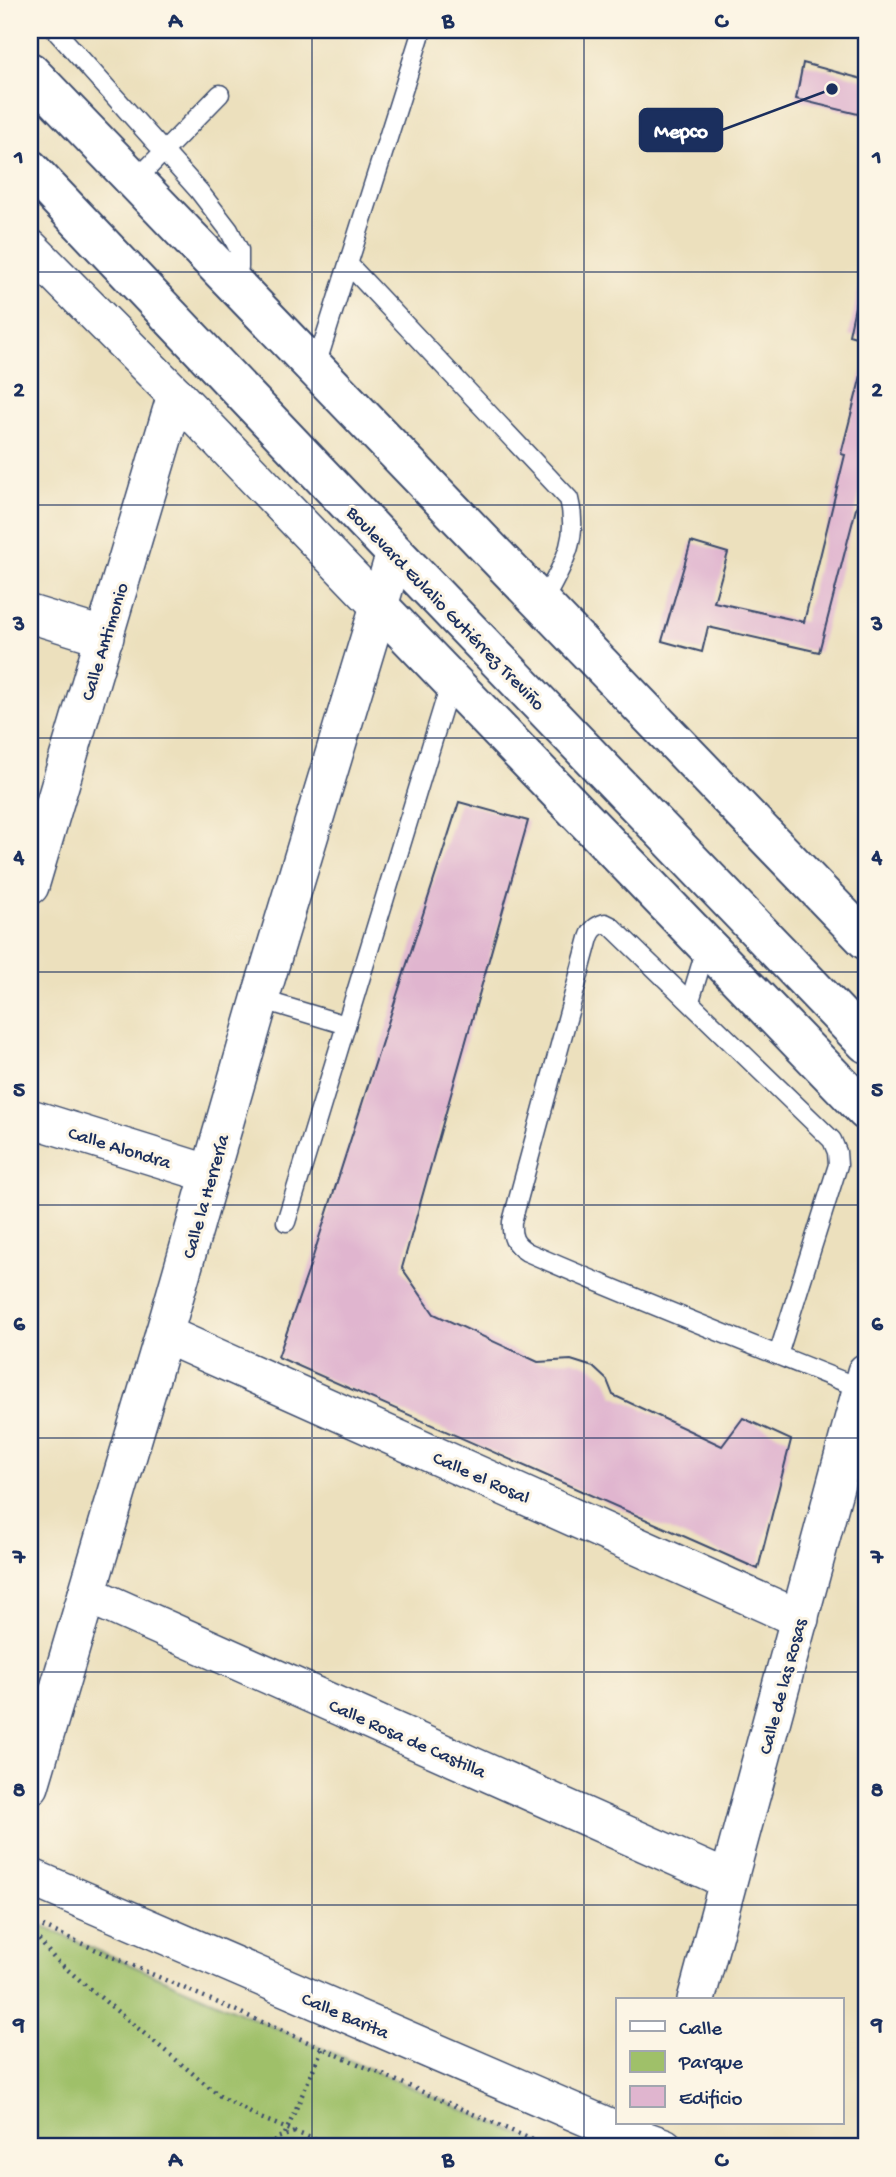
<svg xmlns="http://www.w3.org/2000/svg" width="896" height="2177" font-family="'Gochi Hand',sans-serif">
  <style>
    .green { fill: #9fc069; stroke: #5d7864; stroke-width: 2 }
    .building { fill: #e0b5cf }
    .lines { fill: none; stroke-linecap: round; stroke-linejoin: round }
    .lane-casing { stroke: #3a4a6c; stroke-width: 21 }
    .street-casing { stroke: #3a4a6c; stroke-width: 40 }
    .primary-casing { stroke: #3a4a6c; stroke-width: 42 }
    .path { stroke: #3a4a6c; stroke-width: 4.5; stroke-dasharray: 2 5; stroke-linecap: butt }
    .lane { stroke: #fff; stroke-width: 18 }
    .street { stroke: #fff; stroke-width: 37 }
    .primary { stroke: #fff; stroke-width: 38 }
    .grid { fill: none; stroke: #1b2f5e; stroke-width: 2; stroke-opacity: 0.55 }
    .labels { text-anchor: middle; stroke-width: 6; stroke-linejoin: round; paint-order: stroke }
    .street-label { font-size: 19px; fill: #1b2f5e; stroke: #fcf5e5 }
    .leader { fill: none; stroke: #1b2f5e; stroke-width: 2.5 }
    .callout-dot { fill: #1b2f5e; stroke: #fcf5e5; stroke-width: 2.5 }
    .callout { fill: #1b2f5e; stroke: #1b2f5e; stroke-width: 2.5 }
    .callout-label { font-size: 21px; text-anchor: middle; font-weight: bold; fill: #fff }
    .neatline { fill: none; stroke: #1b2f5e; stroke-width: 2.5 }
    .grid-label { font-size: 23px; text-anchor: middle; font-weight: bold; fill: #1b2f5e }
  </style>
  <rect width="100%" height="100%" fill="#fcf5e5"/>
  <filter id="ink" filterUnits="userSpaceOnUse"><feTurbulence type="fractalNoise" baseFrequency=".0143" numOctaves="2"/><feDisplacementMap in="SourceGraphic" scale="14" xChannelSelector="R" yChannelSelector="G"/><feConvolveMatrix kernelMatrix="1 2 1 2 8 2 1 2 1" color-interpolation-filters="sRGB"/></filter>
  <filter id="wash" filterUnits="userSpaceOnUse"><feTurbulence type="fractalNoise" baseFrequency=".00686" numOctaves="4" result="noise"/><feDisplacementMap in="SourceGraphic" scale="28" xChannelSelector="R" yChannelSelector="G"/><feGaussianBlur stdDeviation="1.57" result="paint"/><feColorMatrix in="noise" values="0 0 0 0 0 0 0 0 0 0 0 0 0 0 0 0 0 1.4 0 .05"/><feComposite in="paint" operator="in"/></filter>
  <g filter="url(#wash)">
    <rect width="100%" height="100%" fill="#ece0bd"/>
    <polygon class="green" points="30,1921 549,2147 30,2147"/>
    <g id="blocks">
      <g class="building">
        <polygon points="803,63 866,80 866,116 796,99"/>
        <polygon points="865,260 866,260 866,340 849,335"/>
        <polygon points="865,360 866,470 819,652 708,627 702,652 662,641 691,542 728,553 714,602 804,622 845,455 841,454"/>
        <polygon points="459,802 528,821 402,1268 434,1314 538,1362 571,1360 593,1367 607,1380 613,1395 722,1446 743,1418 791,1440 758,1569 278,1357 308,1272"/>
      </g>
    </g>
  </g>
  <g filter="url(#ink)">
    <use href="#blocks" fill-opacity="0" stroke="#3a4a6c" stroke-width="2"/>
    <g class="lines">
      <g class="lane-casing">
        <g id="lane">
          <polyline points="55,30 199,191 229,230 239,250 239,267 233,284"/>
          <polyline points="134,182 220,94"/>
          <path d="M349,265l220,234c11,43 -8,68 -27,105"/>
          <polyline points="315,369 422,30"/>
          <polyline points="260,999 346,1025"/>
          <polyline points="690,1001 707,945"/>
          <polyline points="286,1222 451,681"/>
          <path d="M778,1355l60,-190 -1,-13 -5,-12 -221,-214 -6,-3c-9,3 -13,6 -16,15l-77,284c-1,15 2,22 15,30 110,48 223,92 335,137"/>
        </g>
      </g>
      <g class="street-casing">
        <g id="street">
          <polyline points="30,248 176,395 379,606"/>
          <polyline points="30,614 105,637"/>
          <polyline points="30,886 176,395"/>
          <polyline points="30,1118 210,1174"/>
          <polyline points="164,1334 800,1619"/>
          <polyline points="87,1594 728,1880"/>
          <polyline points="30,1786 164,1334 260,999 395,553"/>
          <polyline points="30,1877 616,2130 664,2147"/>
          <polyline points="696,2000 866,1372"/>
        </g>
      </g>
      <g class="primary-casing">
        <g id="primary">
          <polyline points="30,72 866,940"/>
          <polyline points="30,169 395,553 866,1043"/>
          <polyline points="379,606 866,1111"/>
        </g>
      </g>
      <g class="path">
        <polyline points="30,1921 549,2147"/>
        <polyline points="30,1929 54,1958 89,1988 220,2096 258,2117 333,2147"/>
        <polyline points="285,2134 323,2047"/>
        <polyline points="44,2147 88,2143 130,2147"/>
        <polyline points="269,2147 277,2138 295,2132"/>
      </g>
      <use href="#lane" class="lane"/>
      <use href="#street" class="street"/>
      <use href="#primary" class="primary"/>
    </g>
  </g>
  <path class="grid" d="M312,30v2117M584,30v2117M30,272h836M30,505h836M30,738h836M30,972h836M30,1205h836M30,1438h836M30,1672h836M30,1905h836"/>
  <g class="labels">
    <g class="street-label">
      <text transform="translate(447 607) rotate(46)" y="7">Boulevard Eulalio Gutiérrez Treviño</text>
      <text transform="translate(103 641) rotate(-73)" y="7">Calle Antimonio</text>
      <text transform="translate(120 1146) rotate(17)" y="7">Calle Alondra</text>
      <text transform="translate(204 1196) rotate(-74)" y="7">Calle la Herrería</text>
      <text transform="translate(482 1476) rotate(24)" y="7">Calle el Rosal</text>
      <text transform="translate(781 1686) rotate(-75)" y="7">Calle de las Rosas</text>
      <text transform="translate(408 1737) rotate(24)" y="7">Calle Rosa de Castilla</text>
      <text transform="translate(346 2014) rotate(23)" y="7">Calle Barita</text>
    </g>
  </g>
  <path class="leader" d="M832 89L722 130"/>
  <circle class="callout-dot" cx="832" cy="89" r="7"/>
  <rect class="callout" x="640" y="109" width="82" height="42" rx="7"/>
  <g class="callout-label">
    <text x="681" y="137">Mepco</text>
  </g>
  <rect width="896" height="2177" fill="none" stroke="#fcf5e5" stroke-width="77"/>
  <rect x="616" y="1998" width="228" height="126" fill="#fcf5e5" stroke="#a2a6af" stroke-width="2"/>
  <rect x="630" y="2021" width="35" height="10" fill="#ffffff" stroke="#a2a6af" stroke-width="2"/>
  <text x="679" y="2034" font-size="21" fill="#1b2f5e">Calle</text>
  <rect x="630" y="2051" width="35" height="21" fill="#9fc069" stroke="#a2a6af" stroke-width="2"/>
  <text x="679" y="2068" font-size="21" fill="#1b2f5e">Parque</text>
  <rect x="630" y="2086" width="35" height="21" fill="#e0b5cf" stroke="#a2a6af" stroke-width="2"/>
  <text x="679" y="2104" font-size="21" fill="#1b2f5e">Edificio</text>
  <rect x="38" y="38" width="820" height="2100" class="neatline"/>
  <g class="grid-label">
    <text x="175" y="27">A</text>
    <text x="448" y="27">B</text>
    <text x="721" y="27">C</text>
    <text x="19" y="163">1</text>
    <text x="877" y="163">1</text>
    <text x="19" y="396">2</text>
    <text x="877" y="396">2</text>
    <text x="19" y="630">3</text>
    <text x="877" y="630">3</text>
    <text x="19" y="863">4</text>
    <text x="877" y="863">4</text>
    <text x="19" y="1096">5</text>
    <text x="877" y="1096">5</text>
    <text x="19" y="1330">6</text>
    <text x="877" y="1330">6</text>
    <text x="19" y="1563">7</text>
    <text x="877" y="1563">7</text>
    <text x="19" y="1796">8</text>
    <text x="877" y="1796">8</text>
    <text x="19" y="2030">9</text>
    <text x="877" y="2030">9</text>
    <text x="175" y="2166">A</text>
    <text x="448" y="2166">B</text>
    <text x="721" y="2166">C</text>
  </g>
</svg>
